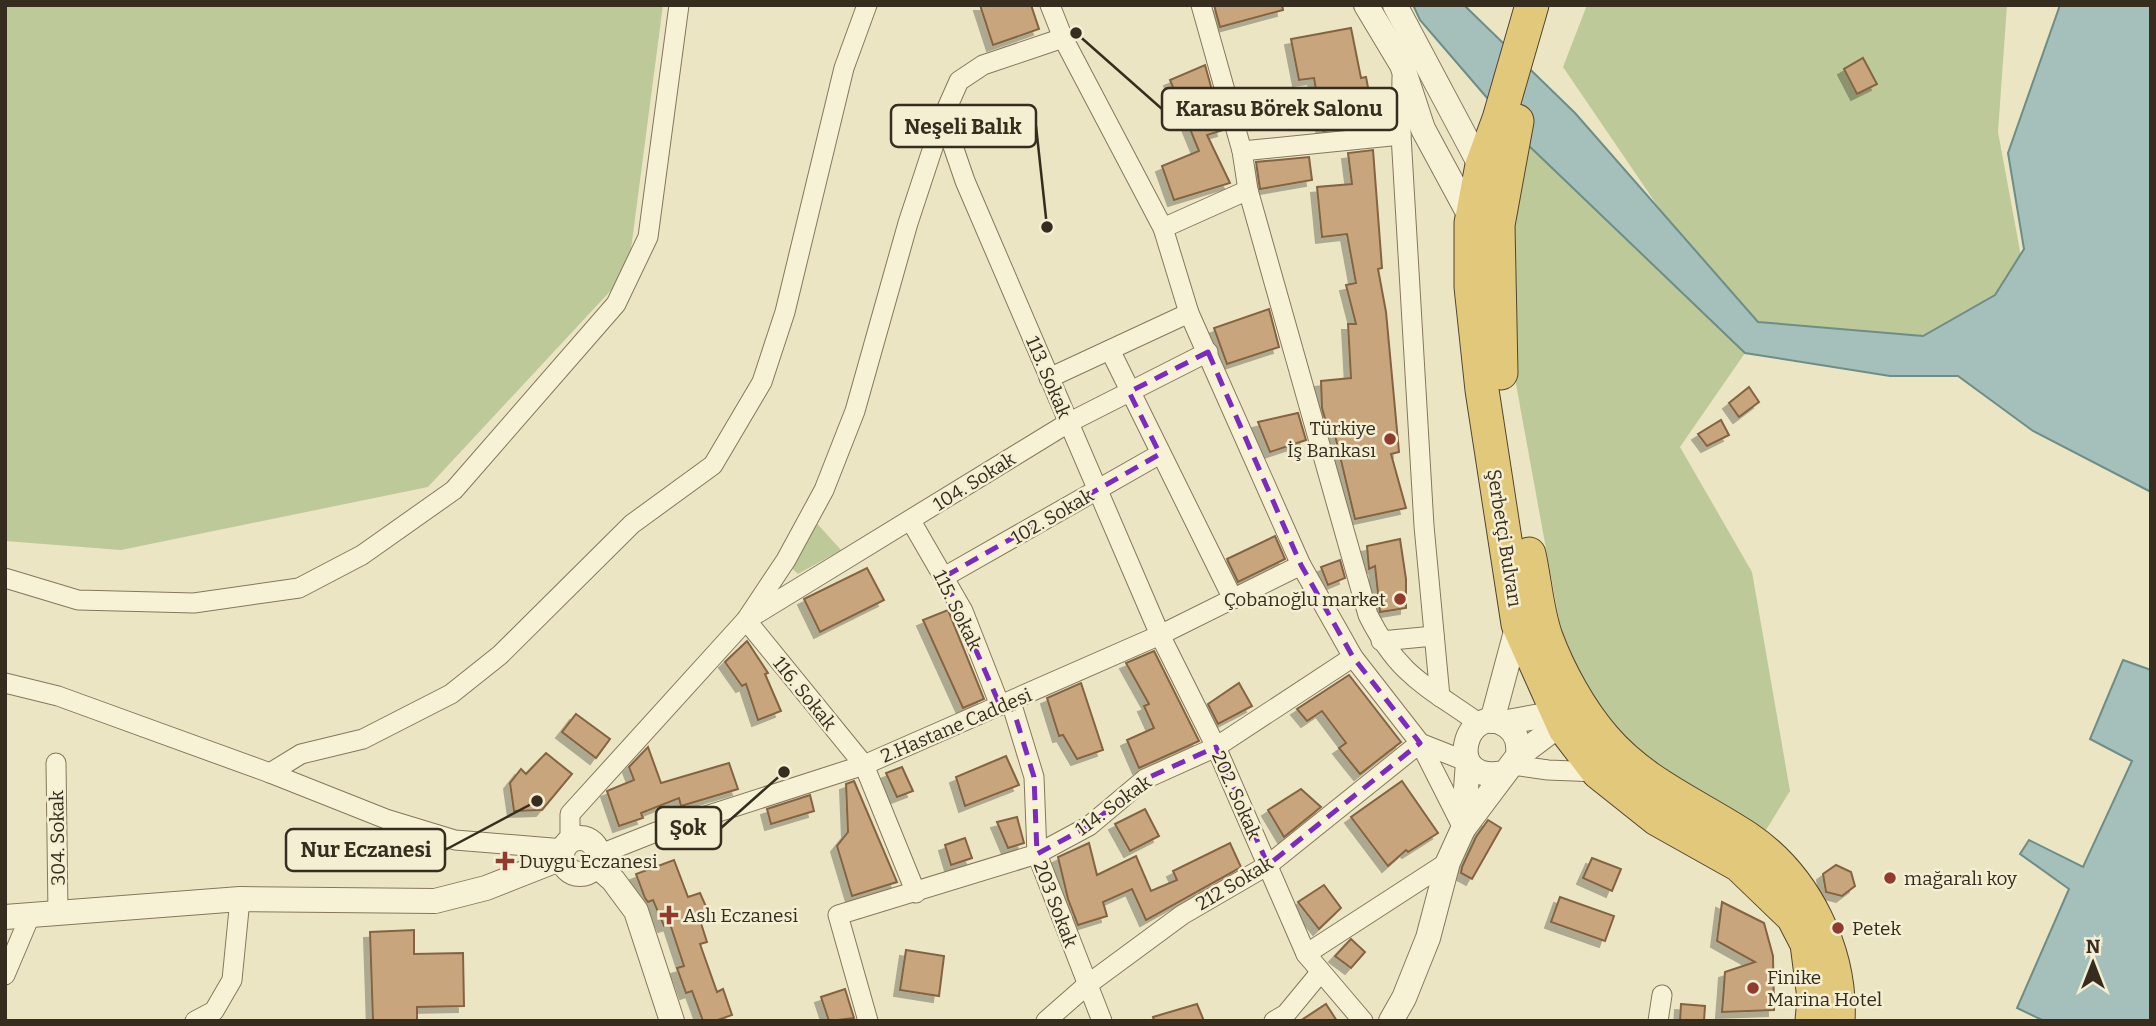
<svg xmlns="http://www.w3.org/2000/svg" width="2156" height="1026" font-family="Bitter,serif">
  <style>
    .green { fill: #bdc998 }
    .water { fill: #a5bfbb; stroke: #6d8d89; stroke-width: 2 }
    .building { fill: #c8a57b; stroke: #836442; stroke-width: 2; filter: url(#shadow) }
    .lines { fill: none; stroke-linecap: round; stroke-linejoin: round }
    .minor-casing { stroke: #85775b; stroke-width: 21 }
    .tertiary-casing { stroke: #85775b; stroke-width: 26 }
    .trunk-casing { stroke: #53452f; stroke-width: 35 }
    .minor { stroke: #f7f2d6; stroke-width: 19 }
    .tertiary { stroke: #f7f2d6; stroke-width: 24 }
    .trunk { stroke: #e2c87a; stroke-width: 33 }
    .marked { fill: none; stroke: #7b2cbf; stroke-width: 5; stroke-dasharray: 14 9; stroke-linejoin: round }
    .poi-dot { fill: #913a2e; stroke: #f4eed3; stroke-width: 2.5 }
    .labels { text-anchor: middle; stroke-width: 5; stroke-linejoin: round; paint-order: stroke }
    .street-label { font-size: 19px; fill: #362d1e; stroke: #f4eed3 }
    .poi-label { font-size: 19px; fill: #362d1e; stroke: #f4eed3; text-anchor: start }
    .leader { fill: none; stroke: #362d1e; stroke-width: 2.5 }
    .callout-dot { fill: #362d1e; stroke: #f4eed3; stroke-width: 2.5 }
    .callout { fill: #f4eed3; stroke: #362d1e; stroke-width: 2.5 }
    .callout-label { font-size: 21px; text-anchor: middle; font-weight: bold; fill: #362d1e }
  </style>
  <defs>
    <filter id="shadow"><feDropShadow dx="-6" dy="6" stdDeviation="0" flood-color="#0004"/></filter>
  </defs>
  <rect width="100%" height="100%" fill="#ece5c4"/>
  <g class="green">
    <polygon points="5,5 663,5 628,272 428,487 121,550 5,541"/>
    <polygon points="1587,5 2007,5 1998,132 2025,278 1928,354 1771,334 1706,277 1563,67"/>
    <polygon points="1525,142 1745,353 1680,447 1752,572 1790,791 1761,838 1625,739 1567,664 1516,384 1509,272"/>
    <polygon points="812,518 841,550 798,574 784,561"/>
  </g>
  <g class="water">
    <polygon points="1413,5 1464,5 1575,113 1758,322 1923,336 1995,295 2024,249 2008,153 2060,5 2151,5 2151,492 2033,431 1958,376 1890,376 1745,353 1525,142 1420,20"/>
    <polygon points="2123,660 2151,670 2151,1021 2044,1021 2017,1008 2069,889 2020,854 2029,840 2083,867 2132,761 2090,739"/>
  </g>
  <g class="building">
    <polygon points="980,5 1031,5 1039,29 993,45"/>
    <polygon points="1214,5 1282,5 1283,10 1220,27"/>
    <polygon points="1351,28 1361,78 1366,77 1370,98 1352,101 1356,126 1323,131 1314,78 1299,80 1291,39"/>
    <polygon points="1863,58 1877,84 1857,94 1844,69"/>
    <polygon points="1205,65 1223,130 1207,135 1230,183 1174,200 1162,166 1199,151 1170,80"/>
    <polygon points="1373,150 1382,268 1378,269 1386,312 1399,452 1391,454 1406,508 1355,519 1334,431 1329,433 1322,408 1321,381 1351,378 1348,324 1356,324 1346,285 1356,283 1347,234 1322,237 1317,187 1352,184 1348,153"/>
    <polygon points="1309,157 1312,180 1260,189 1256,162"/>
    <polygon points="1269,309 1279,347 1227,364 1214,328"/>
    <polygon points="1749,387 1759,402 1739,417 1729,403"/>
    <polygon points="1298,413 1306,440 1270,452 1258,422"/>
    <polygon points="1721,420 1729,435 1707,446 1698,434"/>
    <polygon points="1275,536 1285,559 1238,582 1227,559"/>
    <polygon points="1400,539 1406,579 1406,608 1380,612 1375,566 1369,569 1367,546"/>
    <polygon points="1340,560 1345,578 1328,585 1321,567"/>
    <polygon points="867,568 884,600 820,632 804,599"/>
    <polygon points="948,610 984,699 963,708 923,620"/>
    <polygon points="747,641 768,673 765,674 781,711 758,720 746,684 742,686 725,662"/>
    <polygon points="1154,651 1199,741 1139,768 1127,740 1154,728 1144,706 1149,704 1126,663"/>
    <polygon points="1349,675 1401,742 1360,774 1339,748 1346,743 1322,711 1307,721 1297,709"/>
    <polygon points="1081,683 1103,750 1077,759 1063,735 1059,736 1047,698"/>
    <polygon points="1239,683 1252,706 1218,724 1208,704"/>
    <polygon points="576,714 610,739 596,758 562,732"/>
    <polygon points="648,747 661,783 729,763 738,789 681,806 679,798 641,813 643,818 619,826 607,791 634,780 629,767"/>
    <polygon points="546,753 572,774 542,810 514,811 510,783 521,769 526,774"/>
    <polygon points="1006,756 1019,785 965,806 956,777"/>
    <polygon points="902,767 913,791 897,797 886,773"/>
    <polygon points="854,781 897,882 852,896 837,846 848,832 846,784"/>
    <polygon points="1402,781 1438,833 1408,852 1406,850 1388,866 1351,817"/>
    <polygon points="1301,789 1321,807 1284,837 1268,810"/>
    <polygon points="810,795 814,811 771,824 767,809"/>
    <polygon points="1145,809 1159,836 1130,851 1115,824"/>
    <polygon points="1017,817 1024,843 1008,848 997,822"/>
    <polygon points="1488,820 1501,828 1472,879 1461,873 1462,867 1476,837"/>
    <polygon points="965,838 972,858 951,865 945,845"/>
    <polygon points="1089,843 1097,875 1136,856 1151,891 1177,880 1173,871 1230,843 1241,867 1146,920 1132,889 1103,902 1107,916 1078,925 1068,899 1058,857"/>
    <polygon points="1592,858 1621,869 1612,891 1583,878"/>
    <polygon points="674,860 688,897 700,893 708,911 698,914 707,942 700,944 717,992 723,989 732,1015 715,1021 703,1021 692,991 686,993 677,968 684,966 670,924 664,926 653,900 648,902 645,898 636,874"/>
    <polygon points="1836,865 1851,872 1855,886 1842,896 1826,892 1823,874"/>
    <polygon points="1324,885 1341,908 1319,929 1298,902"/>
    <polygon points="1560,897 1614,916 1605,941 1551,922"/>
    <polygon points="1722,902 1764,923 1773,956 1774,1010 1722,1012 1725,972 1755,962 1717,941"/>
    <polygon points="414,930 414,954 463,953 464,1006 417,1007 417,1021 373,1021 370,932"/>
    <polygon points="1351,939 1365,952 1351,968 1335,956"/>
    <polygon points="906,950 944,956 939,996 900,990"/>
    <polygon points="845,989 854,1018 829,1021 821,997"/>
    <polygon points="1197,1004 1204,1021 1154,1021 1153,1017"/>
    <polygon points="1326,1004 1337,1021 1300,1021"/>
    <polygon points="1681,1004 1705,1006 1704,1021 1680,1021"/>
  </g>
  <g class="lines">
    <g class="minor-casing">
      <g id="minor">
        <polyline points="1050,5 1063,38 1163,228 1189,313 1301,565 1353,657 1420,743 1468,762"/>
        <path d="M1201,5l41,146 6,39 120,425c31,62 59,71 112,109"/>
        <polyline points="1402,77 1401,135 1424,526 1440,697"/>
        <polyline points="943,117 965,181 1160,635 1216,747 1306,954 1363,1021"/>
        <polyline points="1242,151 1401,135"/>
        <polyline points="1163,228 1248,190"/>
        <polyline points="1110,350 1233,599"/>
        <polyline points="1049,378 1189,313"/>
        <polyline points="911,521 963,611 999,703"/>
        <polyline points="944,577 1160,454"/>
        <polyline points="5,578 78,600 194,603 299,588 362,555 454,490 616,304 648,237 679,5"/>
        <polyline points="753,616 1068,423 1208,352"/>
        <polyline points="746,620 864,765 916,893"/>
        <polyline points="1381,641 1434,636"/>
        <polyline points="5,683 58,696 270,773 386,819 455,840 564,849"/>
        <polyline points="1011,702 1034,777 1037,854 1102,1021"/>
        <polyline points="56,763 58,913"/>
        <polyline points="1513,765 1548,770 1598,772"/>
        <polyline points="270,773 301,754 363,739 451,694 500,655 632,524 713,465 762,382 785,312 844,68 867,5"/>
        <polyline points="570,842 570,814 746,620 786,560 824,490 855,411 908,223 943,117 959,81 983,65 1063,38"/>
        <polyline points="598,855 656,832 864,765 1160,635 1301,565"/>
        <polyline points="1306,954 1448,862"/>
        <polyline points="5,975 30,916"/>
        <polyline points="195,1021 214,1011 232,980 240,899"/>
        <polyline points="868,1021 838,915 1037,854 1089,826 1145,779 1216,747 1353,657"/>
        <polyline points="1046,1021 1087,985 1182,915 1268,865 1420,743 1463,828"/>
        <polyline points="1274,1021 1286,1014 1319,974"/>
        <polyline points="1658,1021 1662,995"/>
      </g>
    </g>
    <g class="tertiary-casing">
      <g id="tertiary">
        <polyline points="1366,5 1402,65 1423,129 1476,227"/>
        <polyline points="1395,5 1485,174"/>
        <polyline points="1492,721 1518,624"/>
        <polyline points="1502,723 1574,710"/>
        <polyline points="1518,756 1575,713"/>
        <polyline points="1463,829 1468,762"/>
        <circle cx="580" cy="856" r="18"/>
        <polyline points="596,865 613,880 636,911 672,1021"/>
        <polyline points="5,917 240,899 435,901 486,888 562,858"/>
        <path d="M1391,1021l13,-23 24,-60 20,-76 15,-33 55,-73c1,-11 0,-22 -11,-30 -41,-28 -66,59 -4,47"/>
      </g>
    </g>
    <g class="trunk-casing">
      <g id="trunk">
        <polyline points="1532,5 1499,119 1482,165 1471,223 1471,287 1482,390 1518,624 1565,729 1598,772 1657,819 1739,865 1793,917 1807,944 1814,998 1812,1021"/>
        <polyline points="1501,373 1498,225 1517,121"/>
        <path d="M1529,554c6,27 8,58 17,83 13,35 34,73 58,101 39,46 95,68 143,100 58,39 95,114 91,183"/>
      </g>
    </g>
    <use href="#minor" class="minor"/>
    <use href="#tertiary" class="tertiary"/>
    <use href="#trunk" class="trunk"/>
  </g>
  <path class="marked" d="M1208,352l93,213 52,92 67,86 -152,122 -52,-118 -71,32 -56,47 -52,28 -3,-77 -23,-75 -12,1 -55,-126 216,-123 -31,-62z"/>
  <g class="poi-dot">
    <circle cx="1390" cy="439" r="7"/>
    <circle cx="1400" cy="599" r="7"/>
    <path d="M501.5 850.5h7v7h7v7h-7v7h-7v-7h-7v-7h7z"/>
    <circle cx="1890" cy="878" r="7"/>
    <path d="M665.5 904.5h7v7h7v7h-7v7h-7v-7h-7v-7h7z"/>
    <circle cx="1838" cy="928" r="7"/>
    <circle cx="1753" cy="988" r="7"/>
  </g>
  <g class="labels">
    <g class="street-label">
      <text transform="translate(1049 377) rotate(67)" y="7">113. Sokak</text>
      <text transform="translate(974 481) rotate(-32)" y="7">104. Sokak</text>
      <text transform="translate(1052 516) rotate(-30)" y="7">102. Sokak</text>
      <text transform="translate(1505 538) rotate(81)" y="7">Şerbetçi Bulvarı</text>
      <text transform="translate(958 610) rotate(64)" y="7">115. Sokak</text>
      <text transform="translate(805 693) rotate(51)" y="7">116. Sokak</text>
      <text transform="translate(956 725) rotate(-23)" y="7">2.Hastane Caddesi</text>
      <text transform="translate(1237 795) rotate(66)" y="7">202. Sokak</text>
      <text transform="translate(1113 805) rotate(-36)" y="7">114. Sokak</text>
      <text transform="translate(57 838) rotate(-91)" y="7">304. Sokak</text>
      <text transform="translate(1234 883) rotate(-31)" y="7">212 Sokak</text>
      <text transform="translate(1056 904) rotate(69)" y="7">203 Sokak</text>
    </g>
    <g class="poi-label">
      <text x="1376" y="435" text-anchor="end">Türkiye<tspan x="1376" dy="22">İş Bankası</tspan></text>
      <text x="1386" y="606" text-anchor="end">Çobanoğlu market</text>
      <text x="519" y="868">Duygu Eczanesi</text>
      <text x="1904" y="885">mağaralı koy</text>
      <text x="683" y="922">Aslı Eczanesi</text>
      <text x="1852" y="935">Petek</text>
      <text x="1767" y="984">Finike<tspan x="1767" dy="22">Marina Hotel</tspan></text>
    </g>
  </g>
  <path class="leader" d="M1076 33L1162 109M1047 227L1036 126M784 772L721 828M537 801L445 850"/>
  <g class="callout-dot">
    <circle cx="1076" cy="33" r="7"/>
    <circle cx="1047" cy="227" r="7"/>
    <circle cx="784" cy="772" r="7"/>
    <circle cx="537" cy="801" r="7"/>
  </g>
  <g class="callout">
    <rect x="1162" y="88" width="235" height="42" rx="7"/>
    <rect x="891" y="105" width="145" height="42" rx="7"/>
    <rect x="656" y="807" width="65" height="42" rx="7"/>
    <rect x="286" y="829" width="159" height="42" rx="7"/>
  </g>
  <g class="callout-label">
    <text x="1279" y="116">Karasu Börek Salonu</text>
    <text x="963" y="134">Neşeli Balık</text>
    <text x="688" y="835">Şok</text>
    <text x="366" y="857">Nur Eczanesi</text>
  </g>
  <rect width="2156" height="1026" fill="none" stroke="#362d1e" stroke-width="14"/>
  <g transform="translate(2093 963)" stroke="#f4eed3" stroke-width="5" paint-order="stroke">
  <path d="M0-5L12 26L0 18L-12 26Z" fill="#362d1e"/>
  <text y="-10" font-size="19" font-weight="bold" text-anchor="middle" fill="#362d1e">N</text>
  </g>
</svg>
